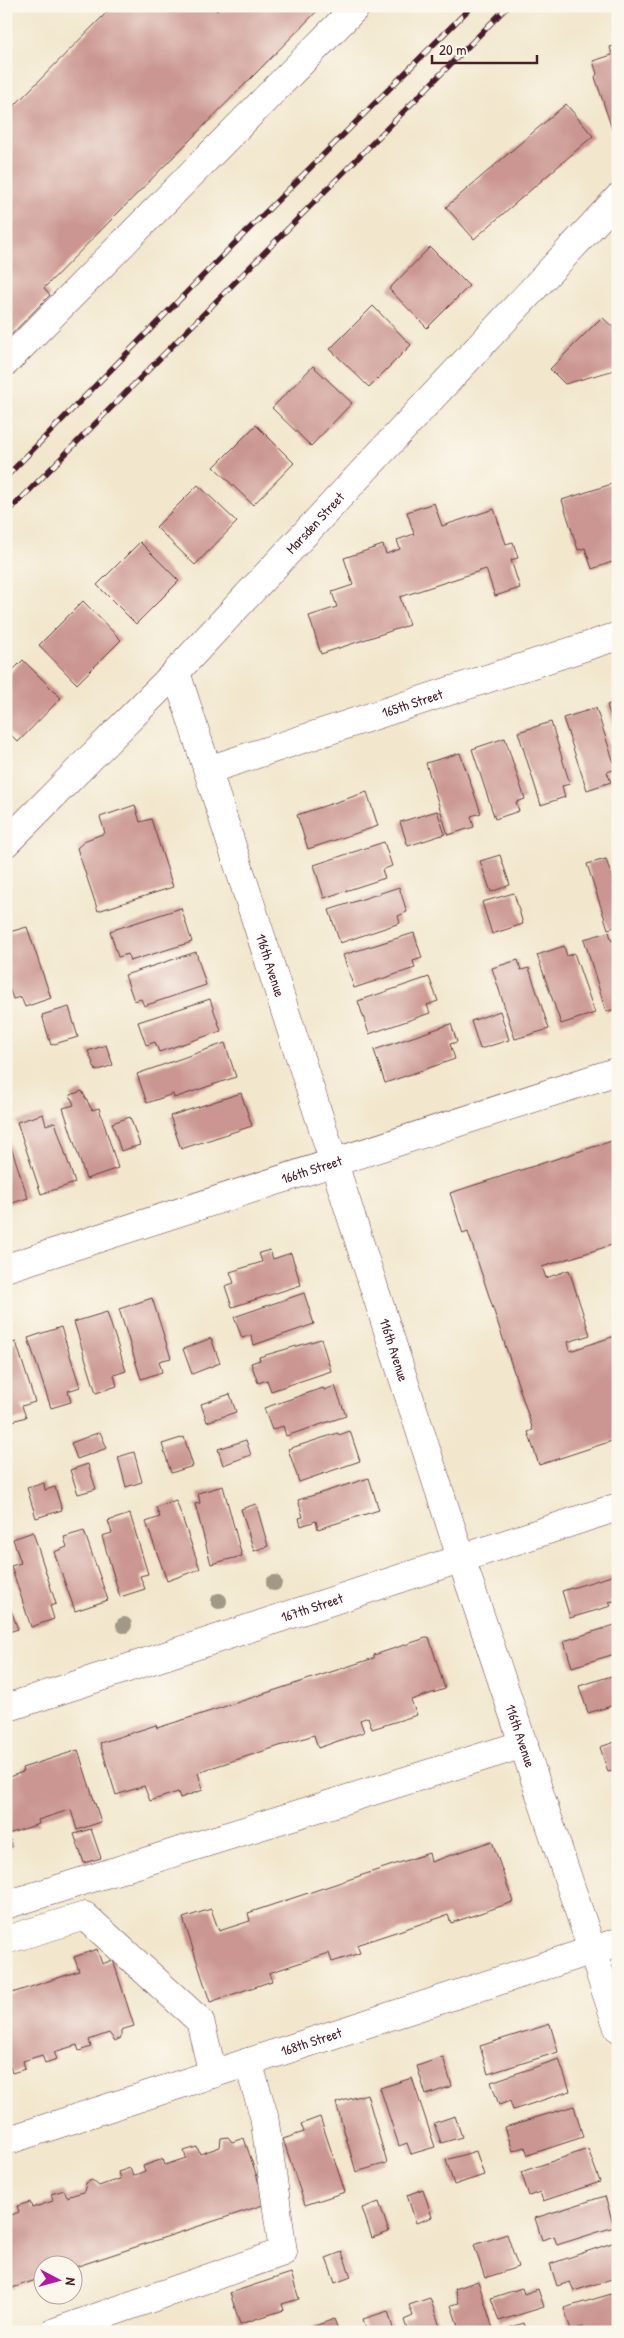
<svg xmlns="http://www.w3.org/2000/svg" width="624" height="2338" font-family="'Patrick Hand',sans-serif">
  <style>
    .building { fill: #cb9691 }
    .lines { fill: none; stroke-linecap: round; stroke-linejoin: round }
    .minor-casing { stroke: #633d43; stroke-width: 29 }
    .minor { stroke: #fff; stroke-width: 28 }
    .rail-casing { stroke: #4a1f2b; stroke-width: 5.5 }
    .rail { stroke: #fbf7ec; stroke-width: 4; stroke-dasharray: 11; stroke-linecap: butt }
    .tree { fill: #a29886 }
    .labels { text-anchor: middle; stroke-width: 5; stroke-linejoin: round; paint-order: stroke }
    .street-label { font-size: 14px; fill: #4a1f2b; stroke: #fbf7ec }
  </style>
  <rect width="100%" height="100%" fill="#fbf7ec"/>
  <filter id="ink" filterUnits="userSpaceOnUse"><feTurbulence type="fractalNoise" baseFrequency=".02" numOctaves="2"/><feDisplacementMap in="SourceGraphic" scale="10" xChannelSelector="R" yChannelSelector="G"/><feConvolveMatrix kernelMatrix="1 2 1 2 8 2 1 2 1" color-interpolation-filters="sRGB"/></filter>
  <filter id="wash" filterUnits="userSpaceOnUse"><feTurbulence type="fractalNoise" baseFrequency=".0096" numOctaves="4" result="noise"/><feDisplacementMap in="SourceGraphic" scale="20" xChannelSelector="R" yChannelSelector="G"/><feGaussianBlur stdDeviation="1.12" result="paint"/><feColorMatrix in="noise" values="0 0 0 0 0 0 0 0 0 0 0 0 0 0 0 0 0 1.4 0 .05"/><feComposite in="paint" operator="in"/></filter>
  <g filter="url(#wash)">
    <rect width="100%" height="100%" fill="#f2e7cd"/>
    <g id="blocks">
      <g class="building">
        <polygon points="113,6 172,6 177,11 181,6 212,6 217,11 222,6 322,6 44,288 50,295 6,340 6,114"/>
        <polygon points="618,45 618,127 612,129 595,77 597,74 593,61 612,55 610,47"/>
        <polygon points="566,104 593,136 474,239 446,207"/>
        <polygon points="430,247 469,286 427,328 389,289"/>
        <polygon points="373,306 411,345 369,387 330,349"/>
        <polygon points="602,317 618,332 618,369 565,384 550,369"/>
        <polygon points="313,366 352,403 311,446 272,408"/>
        <polygon points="256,425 294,463 253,505 214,467"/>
        <polygon points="618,482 618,560 592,569 585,548 578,550 562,500"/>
        <polygon points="198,485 237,522 195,565 156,527"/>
        <polygon points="434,503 442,526 494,509 506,544 513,542 518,558 511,560 520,588 495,596 486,569 400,597 409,625 321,654 309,616 337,607 332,592 353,585 344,558 383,545 386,554 400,549 397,540 414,534 407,512"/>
        <polygon points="140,542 179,581 136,624 97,585"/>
        <polygon points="83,601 121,640 77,684 39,645"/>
        <polygon points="23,660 61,698 18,742 6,730 6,677"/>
        <polygon points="618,701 618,736 617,736 607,705"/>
        <polygon points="596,708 616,769 607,772 611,782 587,790 563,718"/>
        <polygon points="551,722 570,784 562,786 565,797 541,805 518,732"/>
        <polygon points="505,738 525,799 516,802 519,811 495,819 472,749"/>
        <polygon points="460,753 481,813 471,816 474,827 448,835 426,763"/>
        <polygon points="367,792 378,826 308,849 297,815"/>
        <polygon points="135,805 140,822 151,819 173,887 98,911 77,848 86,840 105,833 100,817"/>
        <polygon points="437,811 445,834 408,846 400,822"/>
        <polygon points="384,842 392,866 382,870 385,878 324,898 314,865"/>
        <polygon points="500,855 510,885 491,892 480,861"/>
        <polygon points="606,859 618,897 618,926 608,929 587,864"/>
        <polygon points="399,887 407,912 398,916 400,923 340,943 329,910"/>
        <polygon points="514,893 523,924 492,934 482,902"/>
        <polygon points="181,908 192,942 130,961 128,954 118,957 110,931"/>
        <polygon points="27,927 51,998 25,1007 21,997 13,999 6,979 6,933"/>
        <polygon points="609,932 612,941 618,939 618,1008 606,1012 584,939"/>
        <polygon points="414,933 422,958 413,961 415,968 354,988 343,955"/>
        <polygon points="564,946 567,956 574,953 595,1013 561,1024 537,955"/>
        <polygon points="196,952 206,985 144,1006 141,999 134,1001 125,975"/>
        <polygon points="518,960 521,970 529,968 549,1029 515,1039 492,968"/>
        <polygon points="429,977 438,1001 427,1005 430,1013 369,1034 358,1001"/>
        <polygon points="210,999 221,1031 159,1052 155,1042 146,1045 138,1022"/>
        <polygon points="69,1007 78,1037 51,1045 42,1015"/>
        <polygon points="500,1011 509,1040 480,1049 471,1021"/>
        <polygon points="451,1024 457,1042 450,1044 455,1059 385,1083 374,1050"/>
        <polygon points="225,1043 236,1077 174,1098 173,1094 147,1103 137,1074"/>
        <polygon points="106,1045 113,1065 96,1071 88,1051"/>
        <polygon points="82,1091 92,1110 99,1108 118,1168 86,1179 63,1108 74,1105 70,1095"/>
        <polygon points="241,1093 252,1126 181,1149 170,1116"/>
        <polygon points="43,1114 46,1125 55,1122 75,1183 41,1194 17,1122"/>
        <polygon points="130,1117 140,1145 121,1151 112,1123"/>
        <polygon points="6,1138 8,1138 28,1198 6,1205"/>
        <polygon points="618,1139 618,1243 542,1267 546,1278 569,1270 590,1335 568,1342 570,1351 618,1335 618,1439 539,1465 528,1432 533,1430 468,1232 463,1234 450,1193"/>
        <polygon points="270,1250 273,1259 291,1253 301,1285 232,1307 225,1286 234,1283 230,1272 262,1262 259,1253"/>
        <polygon points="304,1293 314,1324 254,1345 251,1335 242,1338 234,1317"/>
        <polygon points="152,1298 171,1358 159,1361 162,1372 141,1379 119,1309"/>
        <polygon points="107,1312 126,1371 114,1375 117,1386 96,1393 74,1322"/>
        <polygon points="61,1327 80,1387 68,1391 71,1402 51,1408 28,1338"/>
        <polygon points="211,1338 220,1363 192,1374 183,1349"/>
        <polygon points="321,1339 331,1371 271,1391 267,1380 258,1383 251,1363 260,1360 259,1357"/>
        <polygon points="16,1342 35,1402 22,1406 26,1417 6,1423 6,1345"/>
        <polygon points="335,1386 346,1416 286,1436 283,1426 272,1430 264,1408 323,1388 324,1390"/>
        <polygon points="230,1394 236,1412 207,1422 201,1404"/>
        <polygon points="350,1431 360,1461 299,1482 288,1449 338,1433 339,1435"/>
        <polygon points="100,1432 107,1448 77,1459 71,1443"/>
        <polygon points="184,1437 193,1466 171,1473 162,1444"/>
        <polygon points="246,1440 251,1455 223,1465 218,1449"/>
        <polygon points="134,1452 142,1482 126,1487 118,1457"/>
        <polygon points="88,1464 96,1489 78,1494 70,1470"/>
        <polygon points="369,1478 379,1510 318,1529 316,1521 301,1526 299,1518 303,1517 298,1500"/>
        <polygon points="44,1483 45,1490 55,1487 62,1510 36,1518 27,1488"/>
        <polygon points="223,1486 242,1556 211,1564 195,1504 200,1503 198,1493"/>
        <polygon points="176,1500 200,1569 167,1581 146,1522 160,1517 156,1507"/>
        <polygon points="256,1504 268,1546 254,1551 241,1509"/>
        <polygon points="130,1514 148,1574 140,1576 145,1589 120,1597 102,1536 112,1533 108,1521"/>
        <polygon points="84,1531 108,1600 75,1611 54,1552 67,1547 64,1537"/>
        <polygon points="33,1532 56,1604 50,1606 54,1619 31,1627 11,1566 21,1563 13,1539"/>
        <polygon points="618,1574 618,1600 609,1602 611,1606 570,1618 562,1591"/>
        <polygon points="6,1597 18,1629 6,1633"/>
        <polygon points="618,1624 618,1653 572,1667 564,1641"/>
        <polygon points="429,1637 445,1689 411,1700 417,1715 372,1729 368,1717 360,1720 364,1732 318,1748 314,1735 201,1771 198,1773 203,1790 180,1798 178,1792 150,1801 144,1786 116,1795 100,1743 156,1725 157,1728 211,1711 374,1658 374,1655"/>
        <polygon points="618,1674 618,1704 588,1713 579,1686"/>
        <polygon points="618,1741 618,1769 608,1772 600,1747"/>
        <polygon points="78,1750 101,1822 77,1830 71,1810 66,1811 38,1820 39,1824 8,1834 12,1847 6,1849 6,1778 23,1772 22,1768"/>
        <polygon points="91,1829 101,1858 84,1863 74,1834"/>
        <polygon points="492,1841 513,1902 451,1923 448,1915 359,1944 357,1945 360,1953 332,1962 329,1953 269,1973 272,1981 210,2002 183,1918 211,1909 219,1931 250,1921 248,1913 278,1903 429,1853 431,1862"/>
        <polygon points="97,1949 102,1964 113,1960 134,2026 121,2030 121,2038 115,2041 109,2033 89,2040 91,2047 79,2051 77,2045 54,2052 57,2059 45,2063 42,2055 23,2061 25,2069 12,2073 10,2066 6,2067 6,1995 79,1971 74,1957"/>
        <polygon points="550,2024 558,2052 488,2074 480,2046"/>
        <polygon points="443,2057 452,2086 426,2095 417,2066"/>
        <polygon points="559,2059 570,2091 513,2110 510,2101 499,2105 491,2082"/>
        <polygon points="412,2078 435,2147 411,2154 407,2143 399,2146 380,2088"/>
        <polygon points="367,2094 387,2163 356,2172 336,2103"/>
        <polygon points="574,2106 583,2137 528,2155 525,2147 513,2151 505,2127"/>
        <polygon points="455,2116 462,2137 441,2143 434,2123"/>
        <polygon points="320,2117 345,2192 305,2205 283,2139 304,2132 301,2124"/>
        <polygon points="228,2137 232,2142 244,2138 266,2204 72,2268 72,2266 42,2266 42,2278 6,2290 6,2217 19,2212 17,2206 30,2202 32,2208 53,2201 51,2194 64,2190 67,2197 76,2194 84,2192 86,2183 92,2180 99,2186 110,2182 120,2179 118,2172 130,2168 133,2176 145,2171 143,2166 163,2159 165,2165 186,2158 184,2151 197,2147 200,2154 220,2147 221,2138"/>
        <polygon points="588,2149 600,2182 543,2201 540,2192 529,2196 521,2172"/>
        <polygon points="476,2151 484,2175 454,2185 446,2160"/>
        <polygon points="423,2189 432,2217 416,2223 407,2195"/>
        <polygon points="605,2196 614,2227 557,2245 554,2236 542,2240 535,2218"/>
        <polygon points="379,2202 389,2232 372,2238 362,2208"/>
        <polygon points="507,2234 518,2267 485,2278 474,2245"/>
        <polygon points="618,2241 618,2277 574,2291 570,2282 557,2286 550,2264"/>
        <polygon points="342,2252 351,2277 335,2283 326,2258"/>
        <polygon points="291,2273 299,2299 282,2304 284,2310 240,2324 230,2293"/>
        <polygon points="478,2281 494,2332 460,2332 451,2305 459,2303 455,2289"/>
        <polygon points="522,2288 524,2294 538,2289 544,2307 499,2321 491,2298"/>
        <polygon points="618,2292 618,2325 593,2332 585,2332 583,2327 571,2330 564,2308"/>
        <polygon points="430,2298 442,2332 408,2332 404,2320 413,2316 409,2305"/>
        <polygon points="388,2311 394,2332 367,2332 363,2319"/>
        <polygon points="334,2319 339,2332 305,2332 304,2330"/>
        <polygon points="524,2323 527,2332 504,2332 503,2330"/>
      </g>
    </g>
  </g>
  <g filter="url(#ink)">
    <use href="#blocks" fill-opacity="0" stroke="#633d43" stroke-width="1"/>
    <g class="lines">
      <g class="minor-casing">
        <g id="minor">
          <polyline points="6,362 357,6"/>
          <path id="s1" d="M176,672l285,886 157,470"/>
          <path id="s2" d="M208,770l410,-134"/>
          <path id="s3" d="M6,843l170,-171 442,-474"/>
          <path id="s4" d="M6,1268l612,-197"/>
          <path id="s5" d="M6,1708l612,-201"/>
          <polyline points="6,1905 524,1744"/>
          <polyline points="6,1940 85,1916 200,2021 213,2074"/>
          <path id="s6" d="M6,2141l612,-199"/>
          <polyline points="55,2332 283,2252 264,2116 248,2062"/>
        </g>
      </g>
      <use href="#minor" class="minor"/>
      <g class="rail-casing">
        <g id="rail">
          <polyline points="6,477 230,248 472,6"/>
          <polyline points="6,514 508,6"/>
        </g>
      </g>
      <use href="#rail" class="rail"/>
    </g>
    <g class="tree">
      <circle cx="274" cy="1583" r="8"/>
      <circle cx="219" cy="1601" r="8"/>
      <circle cx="124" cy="1625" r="8"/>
    </g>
  </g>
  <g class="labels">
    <g class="street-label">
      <text dy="5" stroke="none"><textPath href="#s3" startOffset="445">Marsden Street</textPath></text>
      <text dy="5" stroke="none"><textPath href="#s2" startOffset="215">165th Street</textPath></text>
      <text dy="5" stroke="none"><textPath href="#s1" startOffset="308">116th Avenue</textPath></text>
      <text dy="5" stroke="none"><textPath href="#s4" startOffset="321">166th Street</textPath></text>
      <text dy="5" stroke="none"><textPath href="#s1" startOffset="712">116th Avenue</textPath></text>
      <text dy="5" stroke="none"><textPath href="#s5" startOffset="322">167th Street</textPath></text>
      <text dy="5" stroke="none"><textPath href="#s1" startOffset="1118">116th Avenue</textPath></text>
      <text dy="5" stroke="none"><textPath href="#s6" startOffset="321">168th Street</textPath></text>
    </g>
  </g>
  <rect width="624" height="2338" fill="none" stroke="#fbf7ec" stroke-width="25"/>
  <g transform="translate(58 2280) rotate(96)"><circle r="24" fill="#fbf7ec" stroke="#b4a19f"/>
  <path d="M0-4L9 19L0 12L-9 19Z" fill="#b5179e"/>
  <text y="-8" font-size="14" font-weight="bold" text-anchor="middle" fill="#4a1f2b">N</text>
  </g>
  <path d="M432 55v8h105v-8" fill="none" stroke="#4a1f2b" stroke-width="2.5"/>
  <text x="439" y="55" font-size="15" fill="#4a1f2b" stroke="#fbf7ec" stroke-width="4" paint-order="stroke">20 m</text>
</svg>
